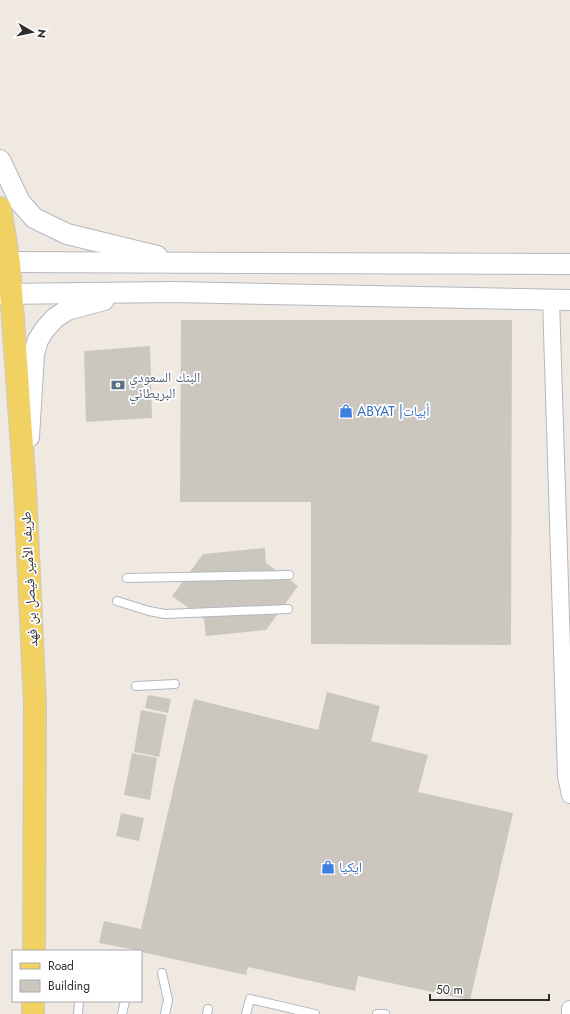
<svg xmlns="http://www.w3.org/2000/svg" width="570" height="1014" font-family="Jost,'Noto Naskh Arabic',sans-serif">
  <style>
    .building { fill: #cbc7bf }
    .lines { fill: none; stroke-linecap: round; stroke-linejoin: round }
    .service-casing { stroke: #b4b7c1; stroke-width: 10 }
    .minor-casing { stroke: #b4b7c1; stroke-width: 18 }
    .tertiary-casing { stroke: #b4b7c1; stroke-width: 22 }
    .primary-casing { stroke: #c9c9c9; stroke-width: 24 }
    .service { stroke: #fff; stroke-width: 8 }
    .minor { stroke: #fff; stroke-width: 16 }
    .tertiary { stroke: #fff; stroke-width: 20 }
    .primary { stroke: #f2d163; stroke-width: 22 }
    .labels { text-anchor: middle; stroke-width: 3.5; stroke-linejoin: round; paint-order: stroke }
    .service-label { font-size: 14px; fill: #4e5e75; stroke: #fff; text-anchor: start }
    .shop-label { font-size: 14px; fill: #366cbe; stroke: #fff; text-anchor: start }
    .street-label { font-size: 14px; fill: #2e2e2e; stroke: #fff }
  </style>
  <rect width="100%" height="100%" fill="#efe9e1"/>
  <g class="building">
    <polygon points="181,320 512,320 511,645 311,644 311,502 180,502"/>
    <polygon points="150,346 152,418 86,422 84,351"/>
    <polygon points="265,548 266,563 298,586 266,630 206,636 204,619 172,596 203,554"/>
    <polygon points="327,692 380,706 371,741 428,755 418,792 513,813 470,1000 358,976 355,991 248,967 246,975 141,952 141,951 99,943 104,921 141,929 194,699 318,730"/>
    <polygon points="148,695 171,699 168,713 145,708"/>
    <polygon points="141,710 167,715 159,757 134,752"/>
    <polygon points="132,753 157,758 150,800 124,795"/>
    <polygon points="121,813 144,818 139,841 116,836"/>
  </g>
  <g class="lines">
    <g class="service-casing">
      <g id="service">
        <polyline points="127,578 289,575"/>
        <polyline points="117,601 149,611 165,614 288,609"/>
        <polyline points="136,686 175,684"/>
        <polyline points="162,973 168,1000 165,1014"/>
        <polyline points="78,1014 79,1001"/>
        <polyline points="122,1014 125,1001"/>
        <polyline points="207,1014 208,1009"/>
        <polyline points="246,1014 250,999 315,1014"/>
        <polyline points="377,1014 385,1014"/>
      </g>
    </g>
    <g class="minor-casing">
      <g id="minor">
        <polyline points="551,300 566,776 570,795"/>
        <polyline points="570,1014 570,1009"/>
      </g>
    </g>
    <g class="tertiary-casing">
      <g id="tertiary">
        <polyline points="0,160 20,202 34,218 67,234 157,256"/>
        <polyline points="0,262 570,264"/>
        <polyline points="0,294 173,292 570,300"/>
        <polyline points="29,437 34,354 38,340 45,329 55,318 67,310 104,300"/>
      </g>
    </g>
    <g class="primary-casing">
      <g id="primary">
        <polyline points="0,208 9,263 25,489 35,705 34,951"/>
        <polyline points="33,1014 33,1001"/>
      </g>
    </g>
    <use href="#service" class="service"/>
    <use href="#minor" class="minor"/>
    <use href="#tertiary" class="tertiary"/>
    <use href="#primary" class="primary"/>
  </g>
  <defs>
    <g id="bank-bare" transform="scale(1.08)"><path d="M-6-4H6V4H-6ZM0-2.3a2.3 2.3 0 1 0 0 4.6a2.3 2.3 0 1 0 0-4.6Z" fill="#5c6f8a" stroke="#fff" stroke-width="2.5" paint-order="stroke"/></g>
    <g id="shop-bare" transform="scale(1.08)"><path d="M-5-2.5h2.3a2.7 3.5 0 0 1 5.4 0H5L5.5 6h-11ZM-1.5-2.5h3a1.5 2.3 0 0 0-3 0Z" fill="#3f7fe0" stroke="#fff" stroke-width="2.5" paint-order="stroke"/></g>
  </defs>
  <g fill-rule="evenodd">
    <use href="#bank-bare" x="118" y="385"/>
    <use href="#shop-bare" x="346" y="411"/>
    <use href="#shop-bare" x="328" y="867"/>
  </g>
  <g class="labels">
    <g class="service-label">
      <text x="129" y="382">البنك السعودي<tspan x="129" dy="16">البريطاني</tspan></text>
    </g>
    <g class="shop-label">
      <text x="357" y="416">ABYAT |أبيات</text>
      <text x="339" y="872">ايكيا</text>
    </g>
    <g class="street-label">
      <text transform="translate(29 579) rotate(-93)" y="5">طريف الأمير فيصل بن فهد</text>
    </g>
  </g>
  <rect x="12" y="950" width="130" height="52" fill="#ffffff" stroke="#ababab"/>
  <rect x="20" y="963" width="20" height="6" fill="#f2d163" stroke="#ababab"/>
  <text x="48" y="970" font-size="12" fill="#2e2e2e">Road</text>
  <rect x="20" y="980" width="20" height="12" fill="#cbc7bf" stroke="#ababab"/>
  <text x="48" y="990" font-size="12" fill="#2e2e2e">Building</text>
  <g transform="translate(32 32) rotate(99)" stroke="#ffffff" stroke-width="3" paint-order="stroke">
  <path d="M0-3L7 15L0 10L-7 15Z" fill="#2e2e2e"/>
  <text y="-6" font-size="11" font-weight="bold" text-anchor="middle" fill="#2e2e2e">N</text>
  </g>
  <path d="M430 994v6h119v-6" fill="none" stroke="#2e2e2e" stroke-width="2"/>
  <text x="436" y="994" font-size="12" fill="#2e2e2e" stroke="#ffffff" stroke-width="3" paint-order="stroke">50 m</text>
</svg>
